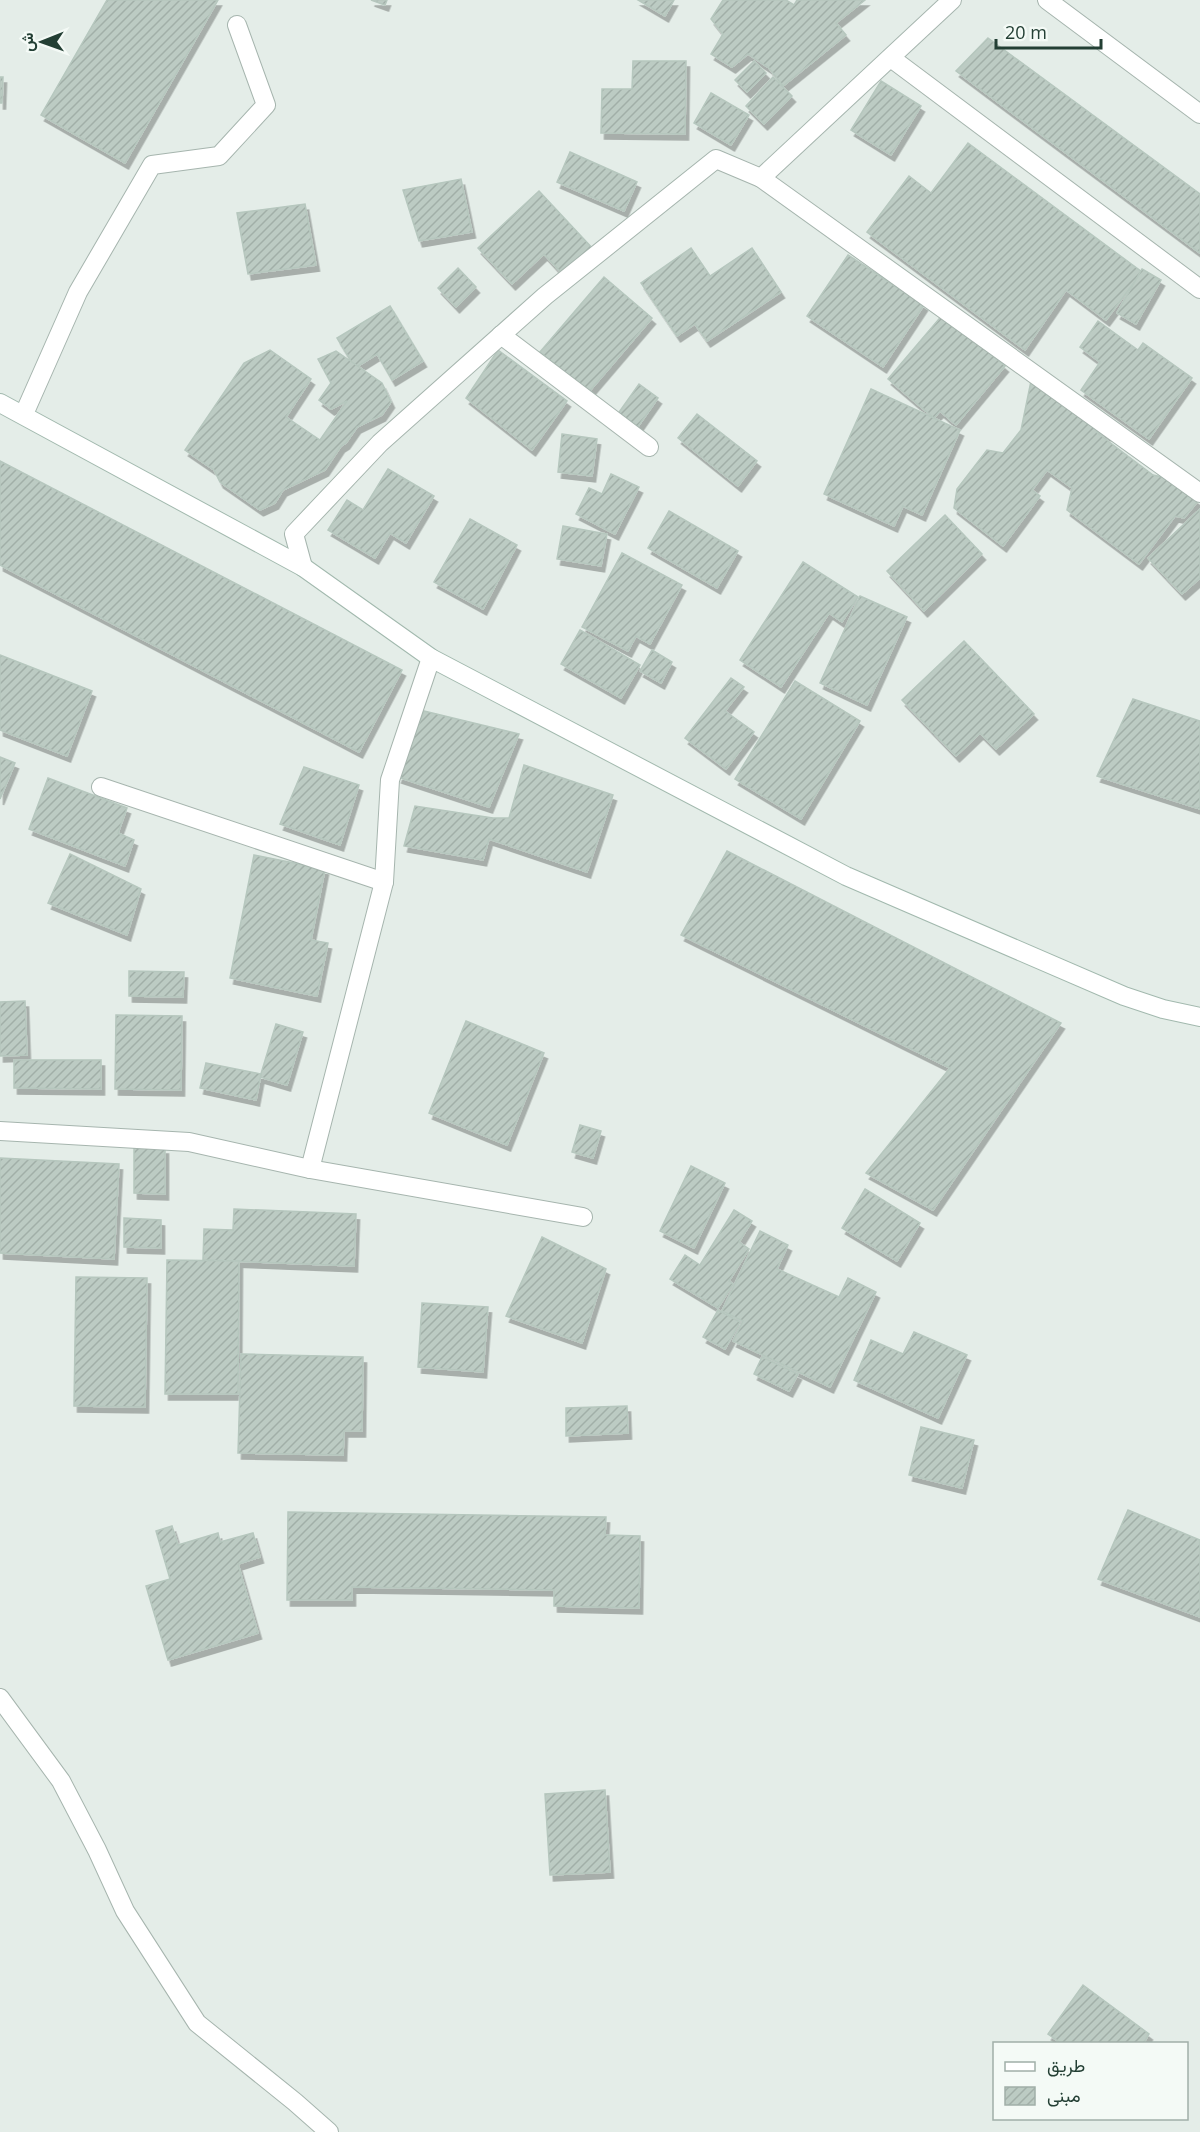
<svg xmlns="http://www.w3.org/2000/svg" width="1200" height="2132" font-family="'Open Sans',Vazirmatn,sans-serif">
  <style>
    .building { fill: url(#building-hatch); stroke: #b6c7be; stroke-width: 1.5; filter: url(#shadow) }
    .lines { fill: none; stroke-linecap: round; stroke-linejoin: round }
    .minor-casing { stroke: #a6b5ae; stroke-width: 20 }
    .tertiary-casing { stroke: #a6b5ae; stroke-width: 20 }
    .secondary-casing { stroke: #a2b9ae; stroke-width: 20 }
    .minor { stroke: #fff; stroke-width: 18 }
    .tertiary { stroke: #fff; stroke-width: 18 }
    .secondary { stroke: #fff; stroke-width: 18 }
  </style>
  <defs>
    <pattern id="building-hatch" width="6" height="6" patternUnits="userSpaceOnUse" patternTransform="scale(1.5)"><rect width="6" height="6" fill="#bccbc3"/><path d="M-1 1l2-2M0 6l6-6M5 7l2-2" fill="none" stroke="#a1afa8"/></pattern>
    <filter id="shadow"><feDropShadow dx="3.5" dy="6" stdDeviation="0" flood-color="#0004"/></filter>
  </defs>
  <rect width="100%" height="100%" fill="#e4ede8"/>
  <g class="building">
    <polygon points="107,0 218,0 125,163 41,115"/>
    <polygon points="371,0 387,0 385,5"/>
    <polygon points="638,0 674,0 665,16"/>
    <polygon points="723,0 786,0 794,5 797,0 865,0 836,23 846,35 783,86 769,68 748,54 732,67 711,54 723,34 711,19"/>
    <polygon points="988,38 1200,194 1200,253 956,71"/>
    <polygon points="633,61 686,61 685,134 601,133 602,89 632,89"/>
    <polygon points="754,61 766,73 747,92 735,80"/>
    <polygon points="0,77 3,77 2,103 0,103"/>
    <polygon points="773,77 792,96 764,124 746,106"/>
    <polygon points="881,81 921,106 891,155 851,130"/>
    <polygon points="711,93 749,115 731,145 694,123"/>
    <polygon points="968,143 1142,272 1106,320 1066,290 1025,350 867,232 909,176 931,193"/>
    <polygon points="570,152 637,182 624,211 557,182"/>
    <polygon points="461,179 472,232 419,241 403,190"/>
    <polygon points="539,191 595,251 566,278 544,254 512,284 478,248"/>
    <polygon points="305,204 316,265 248,274 237,213"/>
    <polygon points="691,248 710,276 752,248 781,292 707,341 695,324 677,336 641,283"/>
    <polygon points="848,255 924,305 883,367 807,316"/>
    <polygon points="458,268 476,287 456,307 438,288"/>
    <polygon points="1142,269 1161,280 1136,324 1117,313"/>
    <polygon points="604,277 652,318 588,393 540,352"/>
    <polygon points="390,306 423,361 392,380 377,354 355,368 337,338"/>
    <polygon points="944,313 1005,366 956,425 940,411 934,418 888,379"/>
    <polygon points="1098,321 1138,350 1143,343 1192,378 1149,439 1081,390 1100,362 1080,347"/>
    <polygon points="270,350 311,379 286,417 320,440 347,401 331,409 319,400 331,383 318,359 336,351 382,383 391,402 382,415 357,427 346,443 341,446 325,470 283,490 275,503 260,510 220,482 214,470 185,450 244,363"/>
    <polygon points="498,350 567,401 532,450 466,398"/>
    <polygon points="1031,381 1108,435 1096,432 1153,475 1167,478 1198,501 1184,518 1175,516 1139,564 1067,510 1072,488 1047,470 1032,490 1040,496 1003,546 954,508 957,489 987,450 1003,453 1021,430"/>
    <polygon points="639,384 658,398 637,428 617,415"/>
    <polygon points="871,389 960,430 922,515 903,506 894,526 824,494"/>
    <polygon points="697,414 757,461 738,486 678,438"/>
    <polygon points="562,434 597,439 592,476 558,472"/>
    <polygon points="0,461 402,670 359,752 0,565"/>
    <polygon points="388,469 434,496 406,543 390,533 375,558 328,530 347,500 363,510"/>
    <polygon points="611,474 639,487 615,534 576,514 589,488 602,494"/>
    <polygon points="1200,509 1200,578 1182,594 1148,558"/>
    <polygon points="669,511 738,551 717,588 648,548"/>
    <polygon points="945,515 982,554 924,611 887,571"/>
    <polygon points="470,519 517,545 483,609 434,582"/>
    <polygon points="563,526 607,534 601,566 557,559"/>
    <polygon points="622,553 682,585 650,644 636,636 628,651 582,627"/>
    <polygon points="803,562 858,597 842,622 829,613 781,687 740,660"/>
    <polygon points="860,596 907,617 867,705 820,683"/>
    <polygon points="580,630 640,665 621,698 561,664"/>
    <polygon points="964,641 1034,714 996,749 980,733 956,756 902,700"/>
    <polygon points="652,650 672,662 661,683 640,671"/>
    <polygon points="0,655 92,691 67,756 0,730"/>
    <polygon points="731,678 744,687 725,711 754,732 726,769 685,738"/>
    <polygon points="795,681 860,721 801,819 735,779"/>
    <polygon points="1133,699 1200,721 1200,809 1097,776"/>
    <polygon points="424,711 519,734 489,807 398,777"/>
    <polygon points="0,757 15,763 0,799"/>
    <polygon points="524,765 613,795 587,872 489,839 483,860 404,846 415,806 493,818 509,818"/>
    <polygon points="304,767 359,785 340,845 280,824"/>
    <polygon points="48,778 127,808 118,833 134,840 125,866 29,829"/>
    <polygon points="727,851 1061,1023 933,1210 866,1173 950,1068 681,935"/>
    <polygon points="70,854 141,889 127,935 48,903"/>
    <polygon points="254,855 325,869 311,940 328,943 317,996 230,978"/>
    <polygon points="129,971 184,972 183,997 129,996"/>
    <polygon points="25,1001 27,1055 0,1056 0,1002"/>
    <polygon points="116,1015 182,1016 181,1090 115,1089"/>
    <polygon points="466,1021 544,1053 507,1145 429,1113"/>
    <polygon points="276,1024 303,1032 287,1085 260,1077"/>
    <polygon points="14,1060 101,1060 101,1089 14,1088"/>
    <polygon points="206,1063 261,1074 256,1100 200,1088"/>
    <polygon points="580,1125 601,1131 593,1158 572,1152"/>
    <polygon points="134,1148 165,1148 165,1194 134,1193"/>
    <polygon points="0,1158 119,1164 114,1259 0,1253"/>
    <polygon points="691,1166 725,1183 694,1248 660,1231"/>
    <polygon points="865,1189 920,1223 897,1261 842,1228"/>
    <polygon points="234,1209 356,1214 354,1266 203,1260 204,1229 233,1230"/>
    <polygon points="734,1210 752,1221 739,1242 749,1249 729,1281 733,1284 718,1308 670,1279 685,1255 700,1265"/>
    <polygon points="124,1218 161,1220 161,1248 124,1247"/>
    <polygon points="760,1231 788,1245 777,1269 839,1297 848,1278 876,1292 830,1387 733,1341 743,1321 722,1311"/>
    <polygon points="542,1237 606,1269 582,1343 506,1316"/>
    <polygon points="167,1260 239,1261 238,1394 165,1394"/>
    <polygon points="76,1277 147,1278 145,1407 74,1406"/>
    <polygon points="422,1303 488,1307 483,1372 418,1367"/>
    <polygon points="718,1310 740,1322 725,1349 703,1337"/>
    <polygon points="914,1332 967,1355 938,1418 854,1380 871,1340 903,1354"/>
    <polygon points="241,1354 363,1357 362,1431 344,1431 343,1455 238,1453"/>
    <polygon points="762,1357 798,1374 789,1391 754,1374"/>
    <polygon points="627,1406 628,1433 566,1436 566,1408"/>
    <polygon points="921,1427 974,1440 962,1488 909,1475"/>
    <polygon points="1128,1510 1200,1540 1200,1617 1098,1579"/>
    <polygon points="288,1512 606,1517 605,1535 640,1536 639,1608 554,1606 554,1590 352,1587 352,1600 287,1600"/>
    <polygon points="172,1526 178,1545 218,1533 220,1542 253,1533 260,1557 238,1564 258,1633 168,1660 146,1586 170,1579 156,1531"/>
    <polygon points="605,1790 610,1872 550,1875 545,1794"/>
    <polygon points="1083,1985 1149,2034 1143,2044 1062,2044 1048,2034"/>
  </g>
  <g class="lines">
    <g class="minor-casing">
      <g id="minor">
        <polyline points="1047,0 1200,114"/>
        <polyline points="891,58 1200,289"/>
        <polyline points="761,178 1200,493"/>
        <polyline points="501,335 649,447"/>
        <polyline points="24,414 78,292 152,165 219,156 266,105 237,25"/>
        <polyline points="303,567 294,534 380,443 545,296 716,159 761,178 952,0"/>
        <polyline points="101,787 384,882"/>
        <polyline points="0,1131 189,1142 310,1169 583,1217"/>
        <polyline points="310,1169 384,882 390,780 431,658"/>
      </g>
    </g>
    <g class="tertiary-casing">
      <polyline id="tertiary" points="0,1698 61,1781 97,1850 125,1911 197,2023 295,2102 329,2132"/>
    </g>
    <g class="secondary-casing">
      <polyline id="secondary" points="0,403 303,567 431,658 846,876 1124,996 1163,1009 1200,1017"/>
    </g>
    <use href="#minor" class="minor"/>
    <use href="#tertiary" class="tertiary"/>
    <use href="#secondary" class="secondary"/>
  </g>
  <rect x="993" y="2042" width="195" height="78" fill="#f4faf6" stroke="#a0afa8" stroke-width="1.5"/>
  <rect x="1005" y="2062" width="30" height="9" fill="#ffffff" stroke="#a0afa8" stroke-width="1.5"/>
  <text x="1047" y="2072" font-size="18" fill="#233f34">طريق</text>
  <rect x="1005" y="2087" width="30" height="18" fill="url(#building-hatch)" stroke="#a0afa8" stroke-width="1.5"/>
  <text x="1047" y="2102" font-size="18" fill="#233f34">مبنى</text>
  <g transform="translate(42 42) rotate(269)" stroke="#f4faf6" stroke-width="4.5" paint-order="stroke">
  <path d="M0-4.5L10 22L0 15L-10 22Z" fill="#233f34"/>
  <text y="-9" font-size="16" font-weight="bold" text-anchor="middle" fill="#233f34">ش</text>
  </g>
  <path d="M996 39v9h105v-9" fill="none" stroke="#233f34" stroke-width="3"/>
  <text x="1005" y="39" font-size="18" fill="#233f34" stroke="#f4faf6" stroke-width="4.5" paint-order="stroke">20 m</text>
</svg>
